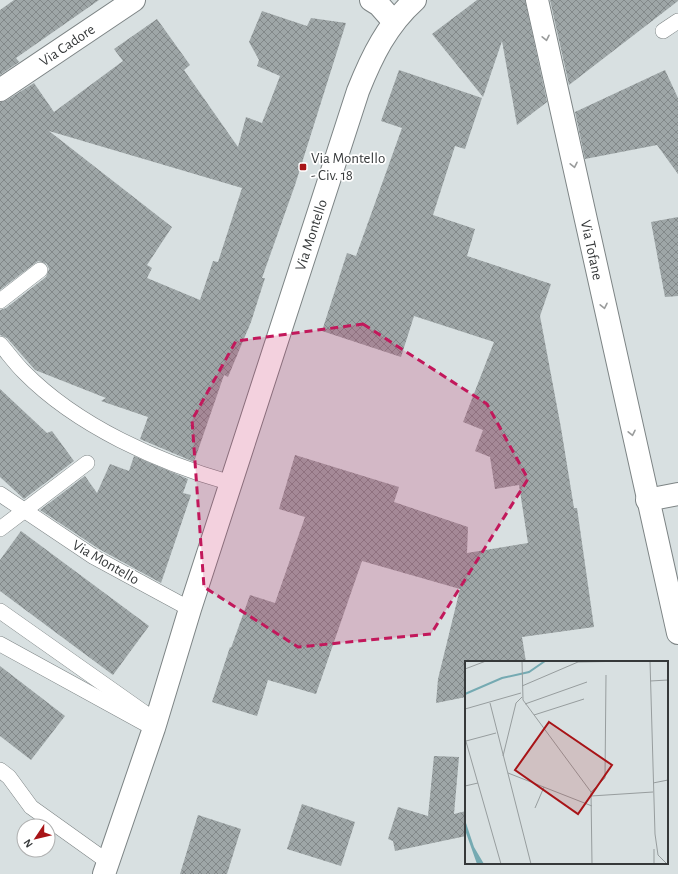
<svg xmlns="http://www.w3.org/2000/svg" width="678" height="874" font-family="'Alegreya Sans',sans-serif">
  <style>
    .building { fill: url(#building-cross-hatch); fill-rule: evenodd }
    .lines { fill: none; stroke-linecap: round; stroke-linejoin: round }
    .service-casing { stroke: #7d8485; stroke-width: 16 }
    .minor-casing { stroke: #7d8485; stroke-width: 24 }
    .tertiary-casing { stroke: #7d8485; stroke-width: 24 }
    .service { stroke: #fff; stroke-width: 15 }
    .minor { stroke: #fff; stroke-width: 22 }
    .tertiary { stroke: #fff; stroke-width: 22 }
    .oneway { stroke: #9a9c9c }
    .marked { fill: #c2185b; fill-opacity: 0.2; stroke: #c2185b; stroke-width: 3; stroke-dasharray: 8 5; stroke-linejoin: round }
    .poi-dot { fill: #a81417; stroke: #fff; stroke-width: 1.5 }
    .labels { text-anchor: middle; stroke-width: 3.5; stroke-linejoin: round; paint-order: stroke }
    .street-label { font-size: 15px; fill: #36393a; stroke: #fff }
    .poi-label { font-size: 15px; fill: #36393a; stroke: #fff; text-anchor: start }
    .inset-river { fill: none; stroke: #75aab2; stroke-width: 2 }
    .inset-road { fill: none; stroke: #979d9e; stroke-width: 1 }
    .view { fill: #a81417; fill-opacity: 0.15; stroke: #a81417; stroke-width: 2 }
    .inset-edge { fill: none; stroke: #36393a; stroke-width: 2 }
  </style>
  <defs>
    <pattern id="building-cross-hatch" width="8" height="8" patternUnits="userSpaceOnUse"><rect width="8" height="8" fill="#9ea6a7"/><path d="M0 0l8 8M0 8l8-8" fill="none" stroke="#828889"/></pattern>
  </defs>
  <rect width="100%" height="100%" fill="#d8e0e1"/>
  <g class="building">
    <polygon points="14,0 99,0 16,58 19,62 0,75 0,10"/>
    <polygon points="477,0 525,0 547,102 517,125 502,41 483,97 432,34"/>
    <polygon points="550,0 678,0 678,1 569,85"/>
    <path d="M262,11l45,15 4,-8 35,5 -51,162 -33,93h3l-14,44 -23,55 -4,-2 -30,87 -54,-23 8,-22 -47,-16 5,-3 -71,-28 -28,-32 -7,-3v-25l6,-2 40,-31 3,-8 -2,-5 -9,-3 -38,29v-188l7,-2 27,-17 20,29 69,-51 -9,-12 43,-30 33,46 -6,5 54,77 8,-30 16,6 18,-47 -23,-10 2,-6 -10,-18zM49,131l193,57 -24,74 -5,-1 -13,39 -53,-22 5,-10 -5,-3 25,-38z"/>
    <polygon points="399,70 482,98 465,149 455,146 433,215 475,229 467,256 551,284 540,316 561,428 574,508 577,508 594,627 522,637 526,662 466,662 466,697 436,703 438,679 460,589 362,561 316,694 268,680 257,716 212,702 230,647 231,648 250,595 275,603 305,517 279,509 295,455 399,487 394,502 468,527 467,553 528,543 519,485 495,489 490,457 475,451 483,430 463,422 494,342 414,316 401,357 322,331 347,253 356,256 402,128 381,121"/>
    <polygon points="665,70 678,98 678,174 657,145 585,159 575,112"/>
    <polygon points="678,217 678,296 665,297 651,222"/>
    <polygon points="0,389 47,433 52,431 74,461 24,499 0,477"/>
    <polygon points="134,456 188,479 183,493 191,495 161,583 99,549 40,510 85,476 97,493 110,464 129,471"/>
    <polygon points="21,531 149,626 113,675 0,591 0,560"/>
    <polygon points="0,666 65,716 31,760 0,736"/>
    <polygon points="434,756 459,757 454,814 466,811 466,836 395,851 393,841 388,839 398,807 428,816"/>
    <polygon points="302,804 355,822 341,866 287,849"/>
    <polygon points="198,815 241,829 227,874 180,874"/>
  </g>
  <g class="lines">
    <g class="service-casing">
      <g id="service">
        <polyline points="663,31 678,21"/>
        <polyline points="0,301 40,270"/>
        <path d="M0,344c8,9 15,19 24,28 53,54 136,91 207,111"/>
        <polyline points="0,494 94,557 190,609"/>
        <polyline points="0,529 87,463"/>
        <polyline points="0,611 156,721"/>
        <polyline points="0,644 144,723"/>
        <polyline points="0,770 9,777 31,807 108,862"/>
      </g>
    </g>
    <g class="minor-casing">
      <g id="minor">
        <polyline points="371,0 379,5 394,22"/>
        <polyline points="537,0 678,633"/>
        <polyline points="0,90 134,0"/>
        <polyline points="647,500 678,494"/>
      </g>
    </g>
    <g class="tertiary-casing">
      <path id="tertiary" d="M104,874l50,-146 36,-119 168,-518c14,-35 29,-66 57,-91"/>
    </g>
    <use href="#service" class="service"/>
    <use href="#minor" class="minor"/>
    <use href="#tertiary" class="tertiary"/>
  </g>
  <defs><path id="oneway-chevron" d="M-2-3.5L2.5 0L-2 3.5" fill="none" stroke-width="1.6" stroke-linecap="round" stroke-linejoin="round"/></defs>
  <g class="oneway">
    <use href="#oneway-chevron" transform="translate(546 38) rotate(78)"/>
    <use href="#oneway-chevron" transform="translate(574 165) rotate(78)"/>
    <use href="#oneway-chevron" transform="translate(604 306) rotate(78)"/>
    <use href="#oneway-chevron" transform="translate(632 433) rotate(78)"/>
  </g>
  <path class="marked" d="M363,324l124,80 41,75 -97,155 -133,13 -94,-60 -12,-167 44,-79z"/>
  <rect class="poi-dot" x="299" y="163" width="8" height="8" rx="2"/>
  <g class="labels">
    <g class="street-label">
      <text transform="translate(67 45) rotate(-34)" y="5">Via Cadore</text>
      <text transform="translate(311 235) rotate(-72)" y="5">Via Montello</text>
      <text transform="translate(592 250) rotate(78)" y="5">Via Tofane</text>
      <text transform="translate(106 562) rotate(30)" y="5">Via Montello</text>
    </g>
    <g class="poi-label">
      <text x="311" y="163">Via Montello<tspan x="311" dy="17">- Civ. 18</tspan></text>
    </g>
  </g>
  <g transform="translate(465 661)">
    <rect width="203" height="203" fill="#d8e0e1"/>
    <path d="M0,159l9,27 10,17h-7l-12,-34z" fill="#75aab2"/>
    <path class="inset-river" d="M0,33l37,-16 27,-6 16,-11"/>
    <path class="inset-road" d="M57,0l1,39 68,92 1,72M185,0l5,173 3,21 9,9M0,8l21,-8M185,20l18,-1M57,25l56,-24 55,-1M25,42l41,161M60,43l62,-22M0,48l56,-16M69,54l50,-16M0,77l36,126M1,80l30,-8M38,95l13,-53 6,-6M43,112l84,33M188,122l15,-3M0,125l13,-3M126,131l14,-14 1,-103M126,135l62,-4M70,147l9,-21M189,203v-15"/>
    <path class="view" d="M84,61l63,43 -34,49 -63,-44z"/>
    <rect width="203" height="203" class="inset-edge"/>
  </g>
  <g transform="translate(36 838) rotate(235)"><circle r="19" fill="#ffffff" stroke="#afb0b0"/>
  <path d="M0-3L7 15L0 10L-7 15Z" fill="#a81417"/>
  <text y="-6" font-size="11" font-weight="bold" text-anchor="middle" fill="#36393a">N</text>
  </g>
</svg>
